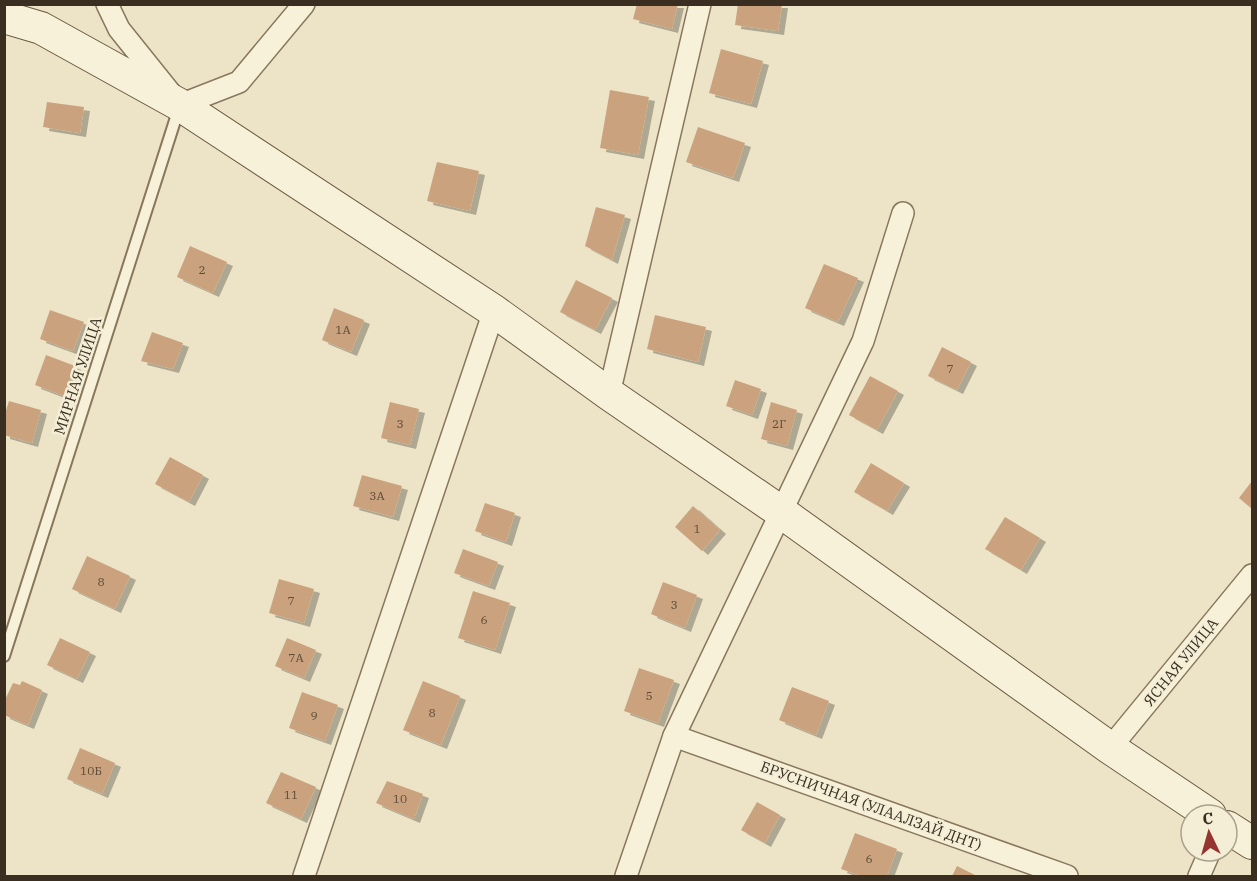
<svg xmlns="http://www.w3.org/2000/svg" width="1257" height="881" font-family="'IBM Plex Serif',serif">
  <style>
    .building { fill: #caa37e; filter: url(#shadow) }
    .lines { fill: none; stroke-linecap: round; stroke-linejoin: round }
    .lane-casing { stroke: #88775d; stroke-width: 14 }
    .street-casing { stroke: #88775d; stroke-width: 24 }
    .secondary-casing { stroke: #6a5840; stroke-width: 34 }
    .lane { stroke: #f8f1da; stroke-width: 10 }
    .street { stroke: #f8f1da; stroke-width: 21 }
    .secondary { stroke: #f8f1da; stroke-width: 32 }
    .labels { text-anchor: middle; stroke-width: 5; stroke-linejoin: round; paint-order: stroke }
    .number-label { font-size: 12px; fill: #5d4b38 }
    .street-label { font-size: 15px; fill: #392e20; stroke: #f5eed6 }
  </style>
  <defs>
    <filter id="shadow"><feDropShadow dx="6" dy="4" stdDeviation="0" flood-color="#0004"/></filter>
  </defs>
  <rect width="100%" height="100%" fill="#ede4c7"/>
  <g class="building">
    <polygon points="637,4 678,4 672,29 633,19"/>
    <polygon points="738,4 782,4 778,31 735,25"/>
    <polygon points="721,49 763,61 751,104 709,93"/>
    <polygon points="610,90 649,97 638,155 600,148"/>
    <polygon points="47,102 84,107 80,133 43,127"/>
    <polygon points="698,127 745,143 733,178 686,162"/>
    <polygon points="437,162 479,171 470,211 427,201"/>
    <polygon points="596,207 625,215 612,260 585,246"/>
    <polygon points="190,246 227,262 213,293 177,277"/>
    <polygon points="824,264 858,278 838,322 805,308"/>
    <polygon points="576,280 612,298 595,330 560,312"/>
    <polygon points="334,308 364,320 351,352 322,340"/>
    <polygon points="50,310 84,322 73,351 40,339"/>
    <polygon points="655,315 706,327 698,362 647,349"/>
    <polygon points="152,332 183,343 173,369 141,361"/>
    <polygon points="942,347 971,362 957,390 928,376"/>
    <polygon points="46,355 75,366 64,396 35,385"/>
    <polygon points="870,376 898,391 877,430 849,415"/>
    <polygon points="735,380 761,389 752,415 726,406"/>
    <polygon points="9,401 41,410 32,443 4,435 4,417"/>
    <polygon points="390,402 419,409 410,445 381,438"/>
    <polygon points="771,402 797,410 787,446 761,439"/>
    <polygon points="170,457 203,475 189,502 155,484"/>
    <polygon points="871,463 904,483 887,511 854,492"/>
    <polygon points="362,475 402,486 393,517 353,506"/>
    <polygon points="1252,481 1252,509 1239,498"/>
    <polygon points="485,503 515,513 506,542 475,531"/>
    <polygon points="693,506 720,530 702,551 675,527"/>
    <polygon points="1005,517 1040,538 1021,570 985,549"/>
    <polygon points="463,549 498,562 489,586 454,573"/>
    <polygon points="87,556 130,576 115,609 72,589"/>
    <polygon points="279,579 314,589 304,623 269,613"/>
    <polygon points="663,582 697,595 685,628 651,614"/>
    <polygon points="473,591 510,603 495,650 458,638"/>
    <polygon points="60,638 90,652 77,679 47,665"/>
    <polygon points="287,638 316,650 304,678 275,666"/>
    <polygon points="639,668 674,680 658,723 624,711"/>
    <polygon points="22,681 42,690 28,725 4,715 4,702 13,683 20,685"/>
    <polygon points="423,681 460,696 441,745 403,730"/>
    <polygon points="792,687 829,701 816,735 779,720"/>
    <polygon points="302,692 338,705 325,741 289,728"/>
    <polygon points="80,748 115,763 102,794 67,779"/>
    <polygon points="281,772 316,787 301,819 266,803"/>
    <polygon points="387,781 423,794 414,819 376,803"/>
    <polygon points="757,802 780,815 765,843 741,830"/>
    <polygon points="855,833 897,849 887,876 861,876 841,869"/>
    <polygon points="957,866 977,876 952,876"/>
  </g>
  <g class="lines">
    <g class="lane-casing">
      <polyline id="lane" points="4,656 179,108"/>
    </g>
    <g class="street-casing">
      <g id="street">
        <polyline points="107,4 119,29 180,105 239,82 304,4"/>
        <polyline points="609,394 700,4"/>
        <polyline points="674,736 1067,876"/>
        <polyline points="1110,748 1252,575"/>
        <polyline points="304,876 494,311"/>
        <polyline points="626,876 674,736 863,341 903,213"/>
        <polyline points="1199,876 1210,851"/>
      </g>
    </g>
    <g class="secondary-casing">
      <g id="secondary">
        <polyline points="4,17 41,28 180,105 494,311 609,394 781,512 1110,748 1210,815"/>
        <polyline points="1227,827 1252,843"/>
      </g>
    </g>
    <use href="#lane" class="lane"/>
    <use href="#street" class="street"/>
    <use href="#secondary" class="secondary"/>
  </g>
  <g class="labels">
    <g class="number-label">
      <text x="202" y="274">2</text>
      <text x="343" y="334">1А</text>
      <text x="950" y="373">7</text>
      <text x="400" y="428">3</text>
      <text x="779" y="428">2Г</text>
      <text x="377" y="500">3А</text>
      <text x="697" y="533">1</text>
      <text x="101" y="586">8</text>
      <text x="291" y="605">7</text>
      <text x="674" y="609">3</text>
      <text x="484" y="624">6</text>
      <text x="296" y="662">7А</text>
      <text x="649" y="700">5</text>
      <text x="432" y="717">8</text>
      <text x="314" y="720">9</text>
      <text x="91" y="775">10Б</text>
      <text x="291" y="799">11</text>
      <text x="400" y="803">10</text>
      <text x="869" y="863">6</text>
    </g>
    <g class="street-label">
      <text transform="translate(78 376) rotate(-72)" y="5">МИРНАЯ УЛИЦА</text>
      <text transform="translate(1181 662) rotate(-51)" y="5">ЯСНАЯ УЛИЦА</text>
      <text transform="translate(871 806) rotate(20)" y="5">БРУСНИЧНАЯ (УЛААЛЗАЙ ДНТ)</text>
    </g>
  </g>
  <rect width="1257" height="881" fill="none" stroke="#392e20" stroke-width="12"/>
  <g transform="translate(1209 833) rotate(355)"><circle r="28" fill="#f5eed6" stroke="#aaa18d" stroke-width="1.5"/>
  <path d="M0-4.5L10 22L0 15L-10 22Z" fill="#95352f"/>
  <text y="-9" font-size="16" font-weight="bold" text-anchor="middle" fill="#392e20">С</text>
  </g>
</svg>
